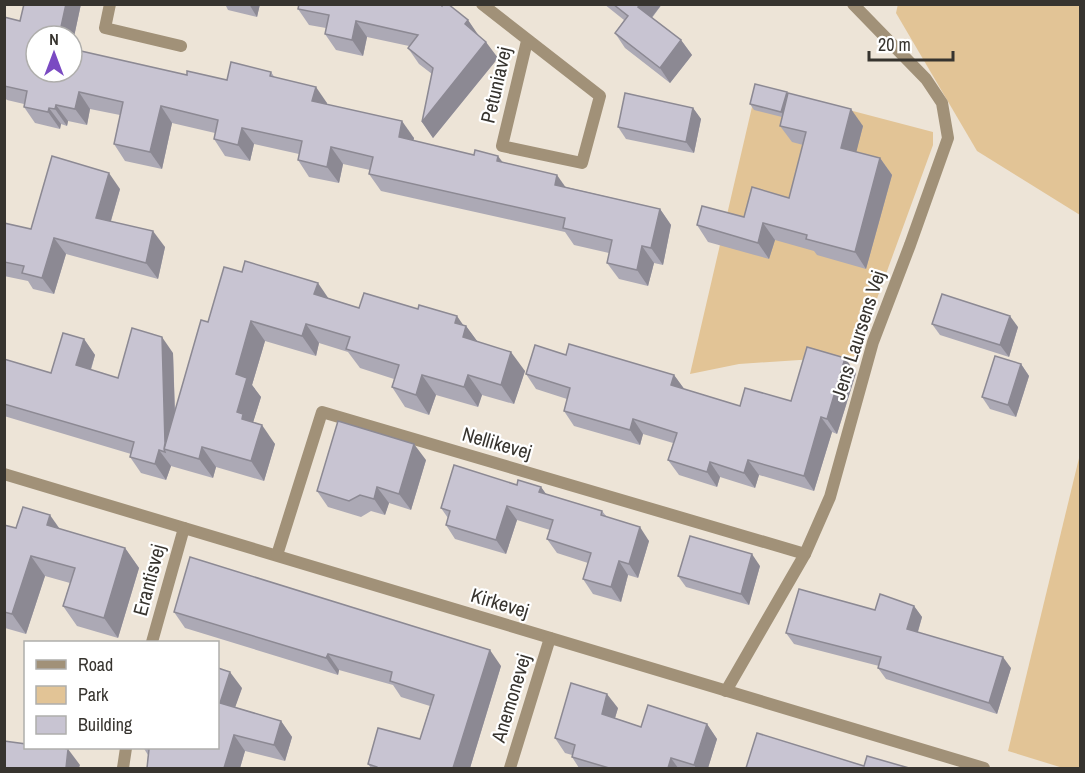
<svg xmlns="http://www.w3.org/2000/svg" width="1085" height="773" font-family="'Archivo Narrow',sans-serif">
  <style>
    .green { fill: #e2c496 }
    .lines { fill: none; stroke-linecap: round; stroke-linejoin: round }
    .street { stroke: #a19178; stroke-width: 12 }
    .wall { fill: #aca9b5 }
    .shaded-wall { fill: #8c8993 }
    .building { fill: #c8c4d2; stroke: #8c8993; stroke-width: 1.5 }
    .labels { text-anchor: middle; stroke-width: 4.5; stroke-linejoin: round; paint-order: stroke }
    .street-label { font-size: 20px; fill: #37342f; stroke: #fff }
  </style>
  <rect width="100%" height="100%" fill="#ede4d7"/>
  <g class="green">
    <polygon points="898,4 1080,5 1080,215 977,151 896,13"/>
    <polygon points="765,88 933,132 933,145 867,326 860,356 739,364 690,374 755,94"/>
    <polygon points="1080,454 1080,768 1063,768 1008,751"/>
  </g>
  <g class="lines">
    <g class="street">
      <polyline points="110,4 105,28 181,46"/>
      <polyline points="482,4 600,96 582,163 502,146 527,41"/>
      <polyline points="4,474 984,768"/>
      <polyline points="277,555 322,412 805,554"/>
      <polyline points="152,642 184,528"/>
      <polyline points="726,691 805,554 830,497 873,342 910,245 948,138 942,103 926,79 853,4"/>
      <polyline points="123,768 126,748"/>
      <polyline points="510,768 550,638"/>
    </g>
  </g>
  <g class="wall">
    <polygon points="24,4 81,4 72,46 72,36 36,72 187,75 227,80 271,72 275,78 327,103 327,105 414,138 413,141 503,163 566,187 660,209 671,225 663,265 654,263 648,286 619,279 607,263 609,253 574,245 565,232 381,191 369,174 370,170 343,164 339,183 309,177 298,160 299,154 254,144 250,161 225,156 214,139 215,133 172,123 162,169 125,161 114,144 120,115 90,109 87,125 68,121 67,126 61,124 60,129 35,123 24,107 24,104 7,100 4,97 4,17 20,21"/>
    <polygon points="225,4 260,4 257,17 228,10"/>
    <polygon points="604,4 662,4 652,18 681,40 692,55 670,83 625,48 615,33 624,20"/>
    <polygon points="298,9 468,20 478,36 498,58 433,138 422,122 432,74 419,64 408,48 409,46 367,37 363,56 336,50 325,34 326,28 309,25"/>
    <polygon points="788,93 863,126 856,152 880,158 892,175 866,269 817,255 814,251 775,240 769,259 708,242 697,225 744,217 789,198 803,145 792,142 780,126 782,117 754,110 750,104"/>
    <polygon points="693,108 701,119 694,153 626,139 618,127"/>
    <polygon points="120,189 111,221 165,247 158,279 66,254 54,294 33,289 28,281 4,276 4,223 31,229"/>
    <polygon points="328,298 359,308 466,326 477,341 525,371 514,404 482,395 478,407 436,395 429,415 405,407 392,387 394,379 360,368 348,352 319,343 316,356 265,341 252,385 261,397 253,422 275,444 264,481 216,467 213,478 171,466 166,480 141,473 130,457 131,454 4,416 4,359 51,373 84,339 95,355 91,370 118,378 173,353 175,410 208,322"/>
    <polygon points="932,324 1018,327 1009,357 940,335"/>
    <polygon points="566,355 674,375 684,389 740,406 791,401 856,373 837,434 832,432 814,491 759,475 755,488 720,477 717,487 679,475 668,460 673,443 643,434 640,445 574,426 564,411 567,399 536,389 526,374"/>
    <polygon points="1021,364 1029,376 1016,417 990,409 982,397"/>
    <polygon points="426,460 411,510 389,503 385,515 371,511 361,517 328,507 317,491"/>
    <polygon points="517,485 541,487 546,494 602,511 607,517 649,541 638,578 628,575 621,602 593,594 583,579 588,563 557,553 547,539 550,530 517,520 506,554 455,539 446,525 448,518 441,508"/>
    <polygon points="4,525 16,528 60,529 125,548 139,568 118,638 77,626 63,606 70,583 45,576 26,634 5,628 4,628"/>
    <polygon points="760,566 749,605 686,587 678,576"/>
    <polygon points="914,606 922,617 918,632 1011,668 997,714 886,679 878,668 879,666 794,644 786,633 875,610"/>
    <polygon points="174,612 501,666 470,768 371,768 368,764 420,739 430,706 401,697 393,685 339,670 338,675 185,628"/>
    <polygon points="242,688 235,707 281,721 292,737 285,761 245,751 240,768 147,768 148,755 143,747"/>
    <polygon points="618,708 615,718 641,727 707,724 717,739 708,768 579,768 572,757 572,755 565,753 555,738"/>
  </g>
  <g class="shaded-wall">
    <polygon points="66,4 81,4 72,46 72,36 59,36"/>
    <polygon points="249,4 260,4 257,17"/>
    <polygon points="640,4 662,4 648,22 638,7"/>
    <polygon points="468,20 479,36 465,24"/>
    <polygon points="356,21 367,37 363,56 352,40"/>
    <polygon points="681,40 692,55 670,83 660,68"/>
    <polygon points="486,42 498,58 433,138 422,122"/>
    <polygon points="316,87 327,103 324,118 312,101"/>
    <polygon points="79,92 90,109 87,125 75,109"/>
    <polygon points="787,92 791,98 786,118 781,112"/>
    <polygon points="56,105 68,121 67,126 55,109"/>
    <polygon points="161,106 172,123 162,169 150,152"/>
    <polygon points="49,108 61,124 60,129 48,112"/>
    <polygon points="693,108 701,119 694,153 686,142"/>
    <polygon points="851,109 863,126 853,165 841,148"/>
    <polygon points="402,121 414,138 410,154 399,137"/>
    <polygon points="242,128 254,144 250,161 238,145"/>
    <polygon points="331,147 343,164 339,183 327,167"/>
    <polygon points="498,156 510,172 497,161"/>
    <polygon points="880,158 892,175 866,269 855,252"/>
    <polygon points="109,173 120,189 107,234 96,218"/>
    <polygon points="557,175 569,192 555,185"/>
    <polygon points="660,209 671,225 663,265 651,248"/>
    <polygon points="763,223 775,240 769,259 758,243"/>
    <polygon points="153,231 165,247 158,279 146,263"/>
    <polygon points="54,238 66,254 54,294 42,278"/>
    <polygon points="642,246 654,263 648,286 637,270"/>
    <polygon points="318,283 331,302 314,294"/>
    <polygon points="457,316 466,329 466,326 480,345 463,337 455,323"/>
    <polygon points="1010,316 1018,327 1009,357 1000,345"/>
    <polygon points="251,321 265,341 252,385 261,397 252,426 256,438 237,412 236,374"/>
    <polygon points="306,324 319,343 316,356 302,336"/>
    <polygon points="162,337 173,353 176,452 165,449"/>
    <polygon points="84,339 95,355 87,381 76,365"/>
    <polygon points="511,352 525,371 514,404 501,385"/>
    <polygon points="845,358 856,373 837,434 827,419"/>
    <polygon points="1021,364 1029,376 1016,417 1008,405"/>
    <polygon points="422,375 436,395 429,415 416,395"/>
    <polygon points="468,375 482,395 478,407 464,387"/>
    <polygon points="674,375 685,390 671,385"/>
    <polygon points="821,417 832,432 814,491 804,476"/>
    <polygon points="633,419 643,434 640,445 630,430"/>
    <polygon points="262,425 275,444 264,481 251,461"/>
    <polygon points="414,444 426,460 411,510 399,494"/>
    <polygon points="202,447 216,467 213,478 199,459"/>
    <polygon points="159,450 171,466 166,480 155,464"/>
    <polygon points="748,460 759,475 755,488 744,473"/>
    <polygon points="710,462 720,477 717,487 707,472"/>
    <polygon points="377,487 389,503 385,515 374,499"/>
    <polygon points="541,487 551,501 539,492"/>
    <polygon points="507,506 517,520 506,554 496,540"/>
    <polygon points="50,515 64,535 47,525"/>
    <polygon points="640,527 649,541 638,578 629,564"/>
    <polygon points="125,548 139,568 118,638 104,618"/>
    <polygon points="752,554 760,566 749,605 741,594"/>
    <polygon points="31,556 45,576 26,634 12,614"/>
    <polygon points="619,561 628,575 621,602 611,587"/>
    <polygon points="914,606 922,617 915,641 907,629"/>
    <polygon points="490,650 501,666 470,768 453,768"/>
    <polygon points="328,654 339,670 338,675 326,658"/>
    <polygon points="1003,657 1011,668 997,714 989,703"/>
    <polygon points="230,672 242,688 231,719 220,703"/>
    <polygon points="607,694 618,708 612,728 602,714"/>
    <polygon points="281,721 292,737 285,761 274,745"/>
    <polygon points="707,724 717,739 708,768 696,768 694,765"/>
    <polygon points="234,735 245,751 240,768 224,768"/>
    <polygon points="68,749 80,765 79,768 66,768"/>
    <polygon points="671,758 678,768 668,768"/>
  </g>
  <g class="building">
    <polygon points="24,4 66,4 59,36 36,36 36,72 72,72 72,49 187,75 187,71 227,80 231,62 271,72 270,76 316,87 312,101 402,121 399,137 474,155 475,150 498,156 497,161 557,175 555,185 660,209 651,248 642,246 637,270 607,263 612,240 563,228 565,218 369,174 373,157 331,147 327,167 298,160 302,141 242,128 238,145 214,139 218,120 161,106 150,152 114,144 123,102 79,92 75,109 56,105 55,109 49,108 48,112 24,107 27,91 4,86 4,17 20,21"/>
    <polygon points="299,4 440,4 442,6 443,4 448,4 468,20 465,24 486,42 422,122 433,68 408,48 418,35 356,21 352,40 325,34 329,15 298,9"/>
    <polygon points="613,4 640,4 638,7 681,40 660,68 615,33 628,16"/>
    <polygon points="755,84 787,92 781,112 750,104"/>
    <polygon points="625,93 693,108 686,142 618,127"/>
    <polygon points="788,93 851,109 841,148 880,158 855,252 806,239 807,235 763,223 758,243 697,225 702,206 744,217 752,187 789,198 806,132 780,126"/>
    <polygon points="52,156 109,173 96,218 153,231 146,263 54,238 42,278 22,273 24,266 4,262 4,223 31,229"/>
    <polygon points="245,261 318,283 314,294 359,308 364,293 418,309 419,305 457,316 455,323 466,326 463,337 511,352 501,385 468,375 464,387 422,375 416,395 392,387 399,365 346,349 350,337 306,324 302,336 251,321 236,374 247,378 237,412 243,414 242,419 262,425 251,461 202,447 199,459 164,449 201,320 208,322 224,267 242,272"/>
    <polygon points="942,294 1010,316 1000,345 932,324"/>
    <polygon points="132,328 162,337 165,443 164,449 165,452 159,450 155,464 130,457 134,442 4,404 4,359 51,373 63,333 84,339 76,365 118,378"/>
    <polygon points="569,344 674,375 671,385 740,406 745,388 791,401 807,347 845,358 827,419 821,417 804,476 748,460 744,473 710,462 707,472 668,460 677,433 633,419 630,430 564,411 570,388 526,374 535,345 566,355"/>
    <polygon points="995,356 1021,364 1008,405 982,397"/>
    <polygon points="338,421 414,444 399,494 377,487 374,499 360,495 349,501 317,491"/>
    <polygon points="454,465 517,485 518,480 541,487 539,492 602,511 601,515 640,527 629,564 619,561 611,587 583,579 591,553 547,539 553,520 507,506 496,540 446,525 450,511 441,508"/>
    <polygon points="23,507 50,515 47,525 125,548 104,618 63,606 75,568 31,556 12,614 4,612 4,525 16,528"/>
    <polygon points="690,536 752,554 741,594 678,576"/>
    <polygon points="190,557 490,650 453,768 377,768 377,767 368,764 378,728 420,739 434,695 390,681 392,672 328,654 326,658 174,612"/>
    <polygon points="799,589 875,610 880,594 914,606 907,629 1003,657 989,703 878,668 881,657 786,633"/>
    <polygon points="218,668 230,672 220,703 281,721 274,745 234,735 224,768 147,768 149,749 143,747 218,747"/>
    <polygon points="571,683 607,694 602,714 641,727 648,705 707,724 694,765 671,758 668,768 609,768 572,757 575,745 555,738"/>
    <polygon points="757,733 864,766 867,756 909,768 746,768"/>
    <polygon points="4,741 26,744 26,747 59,747 68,749 66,768 4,768"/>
  </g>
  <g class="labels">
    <g class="street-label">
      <text transform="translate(496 85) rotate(-77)" y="7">Petuniavej</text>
      <text transform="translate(858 335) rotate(-72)" y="7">Jens Laursens Vej</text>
      <text transform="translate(497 443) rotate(16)" y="7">Nellikevej</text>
      <text transform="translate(149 580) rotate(-75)" y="7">Erantisvej</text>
      <text transform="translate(500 603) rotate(17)" y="7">Kirkevej</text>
      <text transform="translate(511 698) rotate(-73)" y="7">Anemonevej</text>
    </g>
  </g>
  <rect width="1085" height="773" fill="none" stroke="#37342f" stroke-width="12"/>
  <rect x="24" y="641" width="195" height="108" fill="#ffffff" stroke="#afaeac" stroke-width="1.5"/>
  <rect x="36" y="660" width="30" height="9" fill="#a19178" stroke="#afaeac" stroke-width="1.5"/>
  <text x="78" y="671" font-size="18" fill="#37342f">Road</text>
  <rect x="36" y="686" width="30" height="18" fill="#e2c496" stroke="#afaeac" stroke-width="1.5"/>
  <text x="78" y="701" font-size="18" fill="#37342f">Park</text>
  <rect x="36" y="716" width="30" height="18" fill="#c8c4d2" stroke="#afaeac" stroke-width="1.5"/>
  <text x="78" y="731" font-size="18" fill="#37342f">Building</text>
  <g transform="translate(54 54)"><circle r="28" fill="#ffffff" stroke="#afaeac" stroke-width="1.5"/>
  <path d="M0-4.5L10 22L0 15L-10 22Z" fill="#7a4ac2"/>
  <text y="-9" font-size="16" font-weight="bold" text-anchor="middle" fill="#37342f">N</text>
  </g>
  <path d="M869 51v9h84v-9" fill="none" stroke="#37342f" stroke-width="3"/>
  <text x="878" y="51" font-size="18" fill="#37342f" stroke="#ffffff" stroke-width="4.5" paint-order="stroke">20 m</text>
</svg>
